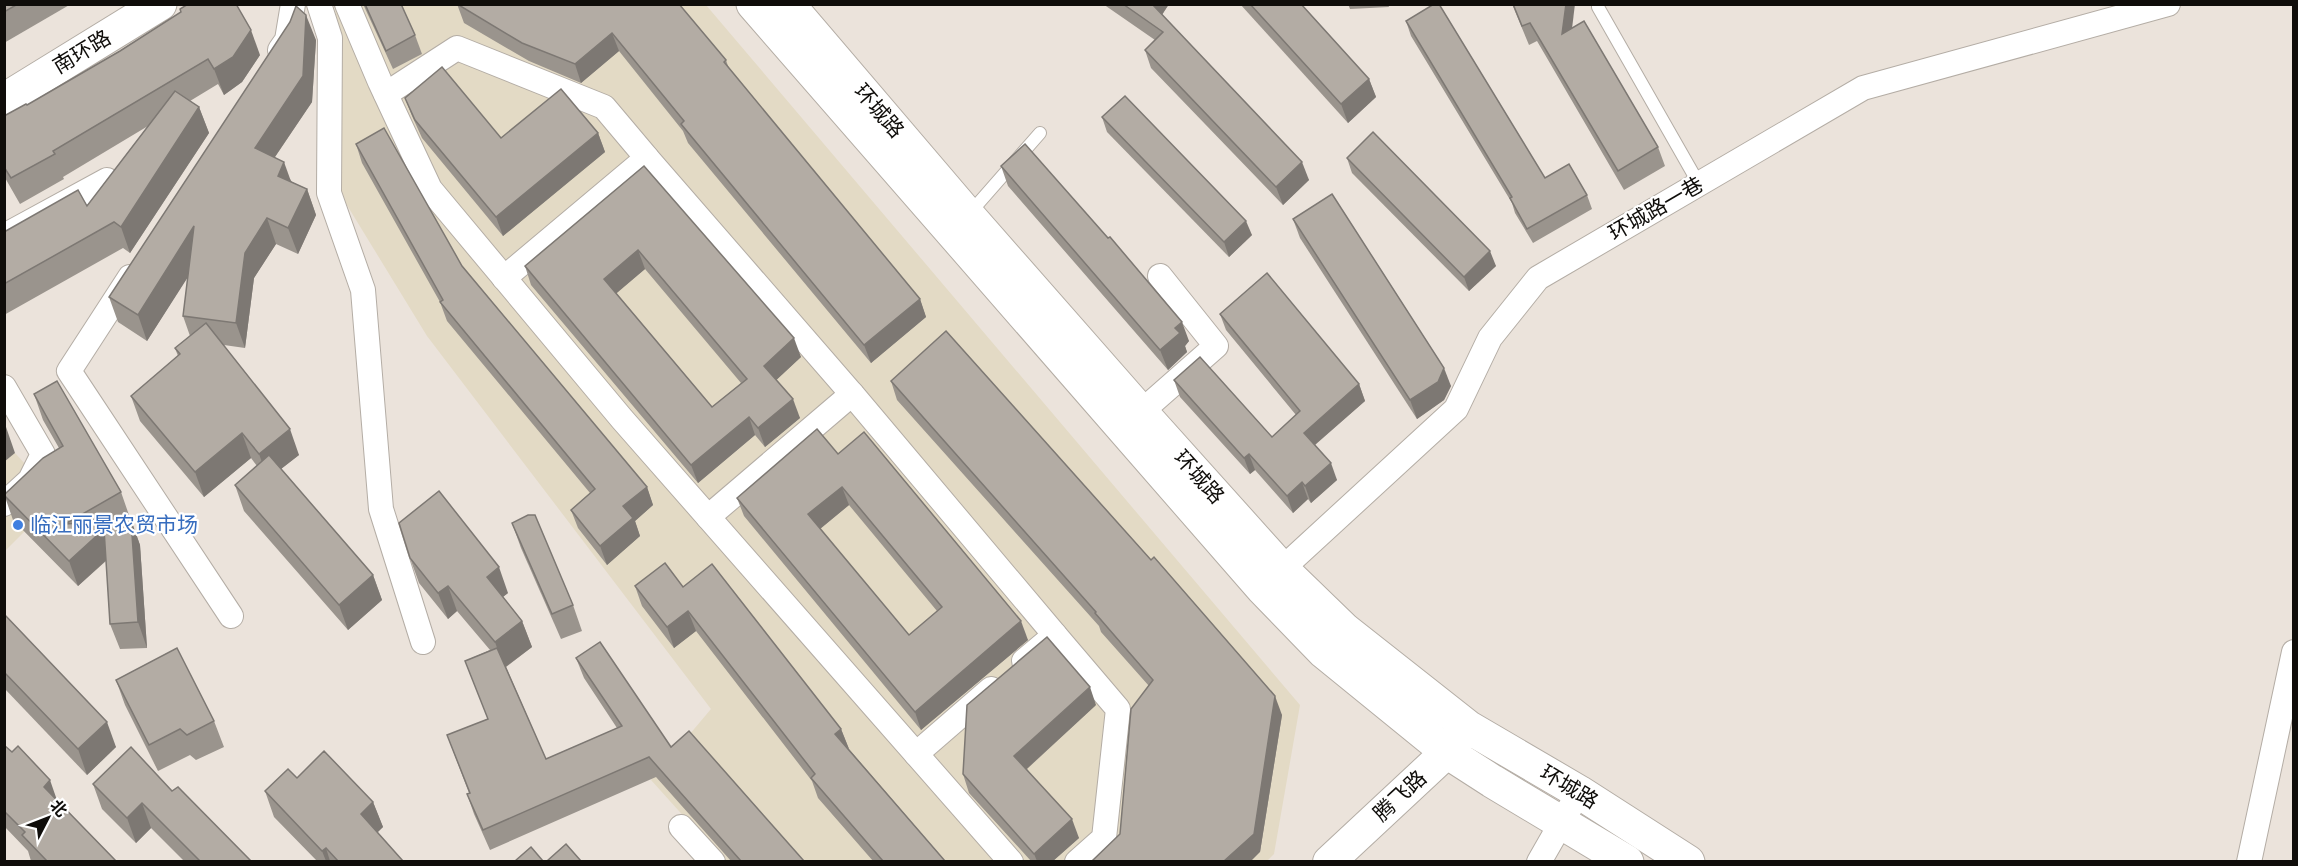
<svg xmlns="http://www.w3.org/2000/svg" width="2298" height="866" font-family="'Source Sans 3','Noto Sans SC',sans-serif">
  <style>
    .commercial { fill: #e3dac5 }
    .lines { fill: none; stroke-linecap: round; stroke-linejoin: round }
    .service-casing { stroke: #b4ada5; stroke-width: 14 }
    .minor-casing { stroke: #b4ada5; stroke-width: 26 }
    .tertiary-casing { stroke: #b4ada5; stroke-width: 34 }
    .secondary-casing { stroke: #b4ada5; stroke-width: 35 }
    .service { stroke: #fff; stroke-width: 12 }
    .minor { stroke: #fff; stroke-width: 24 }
    .tertiary { stroke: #fff; stroke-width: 32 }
    .secondary { stroke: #fff; stroke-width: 33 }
    .wall { fill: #9a948d; fill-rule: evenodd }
    .shaded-wall { fill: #7d7873 }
    .building { fill: #b3aca4; stroke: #7d7873; stroke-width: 1.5; fill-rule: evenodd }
    .shop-dot { fill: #3f7fe0; stroke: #fff; stroke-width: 2 }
    .labels { text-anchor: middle; stroke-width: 4.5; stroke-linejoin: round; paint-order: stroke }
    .street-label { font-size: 21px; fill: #0f0d0a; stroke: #fff }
    .shop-label { font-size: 21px; fill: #366cbe; stroke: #fff; text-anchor: start }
  </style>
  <rect width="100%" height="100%" fill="#ebe3db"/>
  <g class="commercial">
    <polygon points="335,5 706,5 1300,705 1274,854 1266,862 724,861 651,780 711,709 427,336 342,197"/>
    <polygon points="15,453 57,499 5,551 4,462"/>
  </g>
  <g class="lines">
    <g class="service-casing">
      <g id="service">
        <polyline points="1599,4 1598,7 1699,184"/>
        <polyline points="969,214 1040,133"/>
      </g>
    </g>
    <g class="minor-casing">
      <g id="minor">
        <polyline points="319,4 330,38 329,193 363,290 381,509 423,642"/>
        <polyline points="347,4 380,82 430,189 622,419 1011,862"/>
        <polyline points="280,50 287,40 293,4"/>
        <polyline points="386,94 457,48 604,107 647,158 504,278"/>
        <polyline points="647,158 852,394 708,517"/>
        <polyline points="4,236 107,180"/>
        <polyline points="130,277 69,371 231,616"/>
        <polyline points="4,387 43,454 30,480 4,504"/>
        <polyline points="852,394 1055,635 1024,661"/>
        <polyline points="1141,412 1216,346 1160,276"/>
        <polyline points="1270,580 1456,409 1490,338 1538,278 1863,88 2168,4"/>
        <polyline points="1055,635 1118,709 1104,838 1077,862"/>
        <polyline points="916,754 991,689"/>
        <polyline points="681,827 713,862"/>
        <polyline points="1539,862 1579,792"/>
        <polyline points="2249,862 2294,652"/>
      </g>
    </g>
    <g class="tertiary-casing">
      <polyline id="tertiary" points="1329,862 1447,752 1463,732"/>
    </g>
    <g class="secondary-casing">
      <g id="secondary">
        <polyline points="753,4 1262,588 1324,652 1447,752 1492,781 1627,862"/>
        <polyline points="788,4 968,215 1141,412 1282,569 1345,630 1468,727 1579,792 1688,862"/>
        <polyline points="4,100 160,4"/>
      </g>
    </g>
    <use href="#service" class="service"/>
    <use href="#minor" class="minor"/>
    <use href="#tertiary" class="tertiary"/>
    <use href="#secondary" class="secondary"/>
  </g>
  <g class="wall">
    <polygon points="4,4 71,4 4,43"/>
    <polygon points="363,4 401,4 415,35 422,54 393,69"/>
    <polygon points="457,4 679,4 726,60 729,69 920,299 926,317 871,363 688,143 683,131 619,51 581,83 529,61 464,23"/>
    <polygon points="1103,4 1169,4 1162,15 1309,180 1283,205 1151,68 1145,50 1155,40"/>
    <polygon points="1240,4 1301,4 1369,79 1376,97 1348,123"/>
    <polygon points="1348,4 1388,4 1389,7 1350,9"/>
    <polygon points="1512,4 1572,28 1658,147 1665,166 1624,190 1537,41 1529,45"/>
    <polygon points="1406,21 1545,178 1587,195 1592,209 1533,243 1515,213 1512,203 1411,36"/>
    <polygon points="316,40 312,102 275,157 292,182 307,189 316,215 298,254 276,244 254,278 245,348 224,345 299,455 281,469 373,575 382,600 348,630 244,511 235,485 257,466 251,458 204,497 140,421 131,396 178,356 175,348 190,336 183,316 188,276 147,341 118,322 109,297"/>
    <polygon points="120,51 260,55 242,82 224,95 218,84 190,101 199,107 209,133 130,253 123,248 4,315 4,232 87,206 148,126 63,177 64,179 20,204 4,176 4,116 27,105"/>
    <polygon points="405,98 501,138 598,133 605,152 503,236 422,138 412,116"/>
    <polygon points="1102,117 1252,235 1229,257 1107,132"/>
    <polygon points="356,144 462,266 647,487 653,505 635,521 640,536 607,565 578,528 571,510 590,493 447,321 440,302 362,163"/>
    <polygon points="1347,158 1496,266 1469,291 1352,173"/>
    <path d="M644,166l157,191 -25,23 24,38 -35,29 -10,-12 -57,48 -167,-198 -6,-19zM645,269l96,114 -29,24 -96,-114z"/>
    <polygon points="1001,166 1189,341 1185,346 1187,352 1168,370 1008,186"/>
    <polygon points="1293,219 1451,386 1444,400 1417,419 1300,238"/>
    <polygon points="1220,314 1359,384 1365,401 1315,445 1337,480 1311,503 1308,499 1293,513 1255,470 1250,474 1180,397 1174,380 1272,437 1296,415 1226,330"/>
    <polygon points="891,381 1282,715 1260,852 1149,686 1101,632 1099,626 897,400"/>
    <polygon points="34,394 121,492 130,518 126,520 131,520 140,545 147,648 120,649 110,624 106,561 78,586 13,520 4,494 59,448 43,420"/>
    <path d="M838,454l190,186 -107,90 -177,-214 -7,-18zM849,505l88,106 -28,24 -89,-106z"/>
    <polygon points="512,523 573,605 582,631 561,639 521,548"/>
    <polygon points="410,558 508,593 503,597 522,621 532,647 506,667 546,759 617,728 584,678 576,658 671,747 804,861 731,861 656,777 490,850 474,814 467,794 469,793 447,735 488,719 465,661 490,650 457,611 448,619 419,583"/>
    <polygon points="635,586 683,587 841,729 849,749 945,861 873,861 818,798 812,781 696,631 674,648 642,606"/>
    <polygon points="4,614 116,747 87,775 4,688"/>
    <polygon points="116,680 214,721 224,747 196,760 190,755 158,771 125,705"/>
    <polygon points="1096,705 1027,769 1079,838 1053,861 1031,861 969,793 963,774"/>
    <polygon points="4,745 58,801 116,861 31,861 28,851 4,826"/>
    <polygon points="297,778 373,802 383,827 377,832 403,861 317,861 274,817 265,791"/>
    <polygon points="93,784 172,791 251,861 184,861 151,828 136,843 102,809"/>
  </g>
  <g class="shaded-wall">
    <polygon points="1151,4 1169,4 1157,22"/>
    <polygon points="1566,4 1575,4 1569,53 1562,34"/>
    <polygon points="306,15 316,40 312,102 264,173 255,148"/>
    <polygon points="251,30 260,55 242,82 224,95 214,69"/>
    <polygon points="612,33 619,51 581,83 575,64"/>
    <polygon points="1369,79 1376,97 1348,123 1341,104"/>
    <polygon points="199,107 209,133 130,253 121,227"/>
    <polygon points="598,133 605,152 503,236 496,217"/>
    <polygon points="284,162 293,187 278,176"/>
    <polygon points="1302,162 1309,180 1283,205 1276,187"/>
    <polygon points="307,189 316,215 298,254 288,228"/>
    <polygon points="267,218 276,244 254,278 245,348 236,323 245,253"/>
    <polygon points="1246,221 1252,235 1229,257 1224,242"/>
    <polygon points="194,226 204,252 147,341 138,315"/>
    <polygon points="638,250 645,269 611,298 604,279"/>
    <polygon points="1490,251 1496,266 1469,291 1464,277"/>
    <polygon points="920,299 926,317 871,363 864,345"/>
    <polygon points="1182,322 1189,341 1185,346 1187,352 1168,370 1160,350 1175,328"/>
    <polygon points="794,338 801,357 771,385 764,366"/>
    <polygon points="1444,368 1451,386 1444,400 1417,419 1410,400"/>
    <polygon points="1359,384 1365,401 1310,449 1304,433"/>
    <polygon points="793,399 800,418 765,447 758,428"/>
    <polygon points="749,417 755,435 698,483 691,465"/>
    <polygon points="6,427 15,453 4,462 4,428"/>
    <polygon points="290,429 299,455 268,479 259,454"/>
    <polygon points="242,433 251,458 204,497 195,472"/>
    <polygon points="1249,454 1255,470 1250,474 1244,458"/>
    <polygon points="1331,463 1337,480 1311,503 1305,486"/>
    <polygon points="1302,482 1308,499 1293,513 1287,496"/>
    <polygon points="647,487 653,505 635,521 640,536 607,565 600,546 623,506"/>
    <polygon points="842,487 849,505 815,533 808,514"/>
    <polygon points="131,520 140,545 147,648 138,622"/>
    <polygon points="104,529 113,554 78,586 69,561"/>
    <polygon points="499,567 508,593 496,602 487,577"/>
    <polygon points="373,575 382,600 348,630 339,605"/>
    <polygon points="448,586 457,611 448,619 438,593"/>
    <polygon points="688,611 696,631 674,648 667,627"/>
    <polygon points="522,621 532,647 504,668 495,642"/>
    <polygon points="1021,621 1028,640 921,730 915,712"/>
    <polygon points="1090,687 1096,705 1021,774 1014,756"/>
    <polygon points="1275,696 1282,715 1260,852 1251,861 1224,861"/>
    <polygon points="107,722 116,747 87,775 78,749"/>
    <polygon points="841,729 849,749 835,734"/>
    <polygon points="50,780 59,806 44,787"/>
    <polygon points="373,802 383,827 370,840 361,814"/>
    <polygon points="142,803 151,828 136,843 127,818"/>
    <polygon points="1072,819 1079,838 1053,861 1037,861 1034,854"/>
    <polygon points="326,848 330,861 326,861 322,851"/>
  </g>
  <g class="building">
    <polygon points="4,4 18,4 4,12"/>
    <polygon points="188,4 236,4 251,30 233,57 214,69 208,59 53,151 55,154 11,178 4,167 4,116 26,104 27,105 120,51 181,12 180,9"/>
    <polygon points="365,4 401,4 415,35 386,51"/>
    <polygon points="457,4 679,4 726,60 724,62 920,299 864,345 681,124 684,121 612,33 575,64 522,43"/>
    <polygon points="1123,4 1152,4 1302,162 1276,187 1145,50 1163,32"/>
    <polygon points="1250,4 1301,4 1369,79 1341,104"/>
    <polygon points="1434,4 1439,4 1545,178 1569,164 1587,195 1527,229 1510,198 1512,197 1406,21"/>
    <polygon points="1513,4 1566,4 1562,34 1584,21 1658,147 1618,171 1530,23 1522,26"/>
    <polygon points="296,6 306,15 303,76 255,148 284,162 278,176 307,189 288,228 267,218 245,253 236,323 183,316 194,226 138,315 109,297 290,22"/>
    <polygon points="442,67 501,138 561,89 598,133 496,217 415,120 405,98"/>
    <polygon points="175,91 199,107 121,227 114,222 4,284 4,232 78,190 87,206"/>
    <polygon points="1125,96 1246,221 1224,242 1102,117"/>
    <polygon points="384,128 462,266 647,487 623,506 633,518 600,546 571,510 595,489 440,302 443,300 356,144"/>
    <polygon points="1373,132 1490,251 1464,277 1347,158"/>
    <polygon points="1025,144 1108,238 1110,237 1182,322 1175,328 1180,333 1160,350 1001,166"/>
    <path d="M644,166l150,172 -30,28 29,33 -35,29 -9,-11 -58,48 -166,-199zM638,250l109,129 -35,28 -108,-128z"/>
    <polygon points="1332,194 1444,368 1438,382 1410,400 1293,219"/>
    <polygon points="1267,273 1359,384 1304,433 1331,463 1305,486 1302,482 1287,496 1249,454 1244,458 1174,380 1200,357 1272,437 1300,411 1220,314"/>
    <polygon points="206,323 290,429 259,454 242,433 195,472 131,396 180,354 175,348"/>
    <polygon points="946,331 1151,560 1154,557 1275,696 1254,834 1224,861 1092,861 1120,834 1131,709 1153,680 1095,613 1096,612 891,381"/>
    <polygon points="57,381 121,492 65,524 131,520 138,622 110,624 104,529 69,561 4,495 43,458 63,446 34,394"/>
    <path d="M817,429l21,25 26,-22 157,189 -106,91 -178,-214zM842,487l100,120 -33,28 -101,-121z"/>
    <polygon points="269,455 373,575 339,605 235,485"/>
    <polygon points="439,491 499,567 487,577 522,621 495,642 448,586 438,593 410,558 399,523"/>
    <polygon points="528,515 535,515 573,605 552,614 512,523"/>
    <polygon points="665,563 683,587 712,564 841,729 835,734 945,861 883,861 811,778 815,774 688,611 667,627 635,586"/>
    <polygon points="4,614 107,722 78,749 4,672"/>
    <polygon points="1047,637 1090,687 1014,756 1072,819 1034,854 963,774 967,705"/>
    <polygon points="600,642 671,747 689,731 804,861 741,861 649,757 483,830 467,794 470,793 447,735 488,719 465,661 497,648 546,759 622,726 576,658"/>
    <polygon points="177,648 214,721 187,735 180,729 149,745 116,680"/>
    <polygon points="4,745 12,752 18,746 50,780 44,787 116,861 47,861 22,835 25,832 4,811"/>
    <polygon points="131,747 172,791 178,787 251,861 200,861 142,803 127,818 93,784"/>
    <polygon points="324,751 373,802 361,814 403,861 338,861 326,848 322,851 265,791 288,769 297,778"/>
    <polygon points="566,844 581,861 547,861"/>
    <polygon points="531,847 543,861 515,861"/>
  </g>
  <circle class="shop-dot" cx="18" cy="525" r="6"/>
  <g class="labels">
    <g class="street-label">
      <text transform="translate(82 52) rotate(-31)" y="7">南环路</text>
      <text transform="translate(879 111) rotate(49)" y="7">环城路</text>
      <text transform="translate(1656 209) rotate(-30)" y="7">环城路一巷</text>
      <text transform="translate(1199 477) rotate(48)" y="7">环城路</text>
      <text transform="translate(1569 787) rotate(31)" y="7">环城路</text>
      <text transform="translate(1400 796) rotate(-43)" y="7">腾飞路</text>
    </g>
    <g class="shop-label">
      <text x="30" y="532">临江丽景农贸市场</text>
    </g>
  </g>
  <rect width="2298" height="866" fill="none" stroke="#0f0d0a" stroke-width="12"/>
  <g transform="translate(48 818) rotate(48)" stroke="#ffffff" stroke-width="4.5" paint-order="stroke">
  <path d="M0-4.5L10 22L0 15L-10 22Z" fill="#0f0d0a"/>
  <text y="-9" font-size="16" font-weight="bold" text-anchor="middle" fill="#0f0d0a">北</text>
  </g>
</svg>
